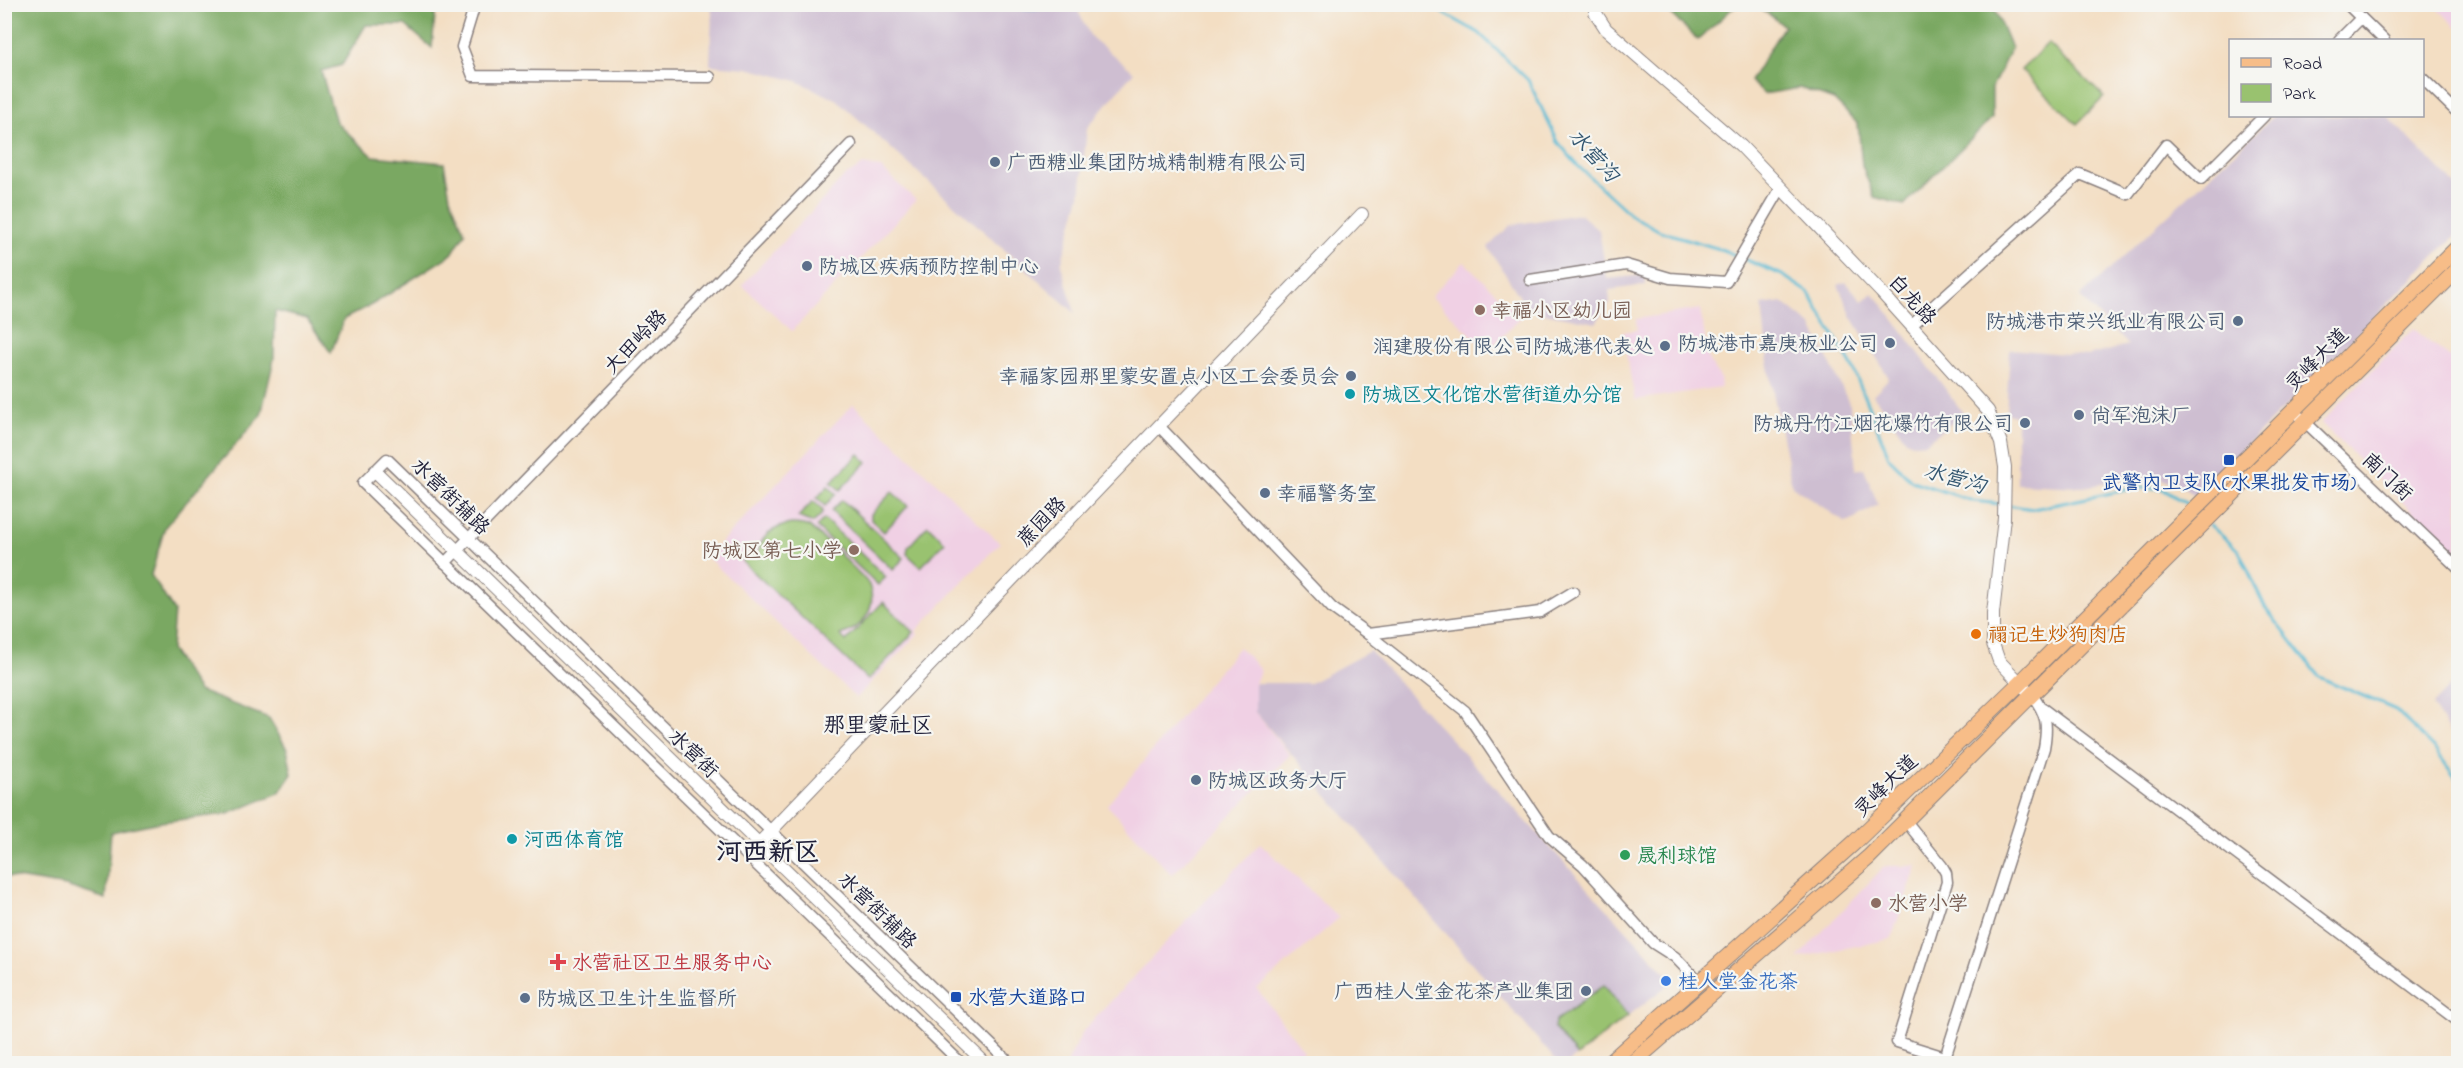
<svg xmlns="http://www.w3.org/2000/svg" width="2463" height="1068" font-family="'Indie Flower','LXGW WenKai TC',sans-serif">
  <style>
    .built { fill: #f0d0e4 }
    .industrial { fill: #cebed1 }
    .green { fill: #99c26f; stroke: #5e7255; stroke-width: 1.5 }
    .forest { fill: #7aa862; stroke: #4e654e; stroke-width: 1.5 }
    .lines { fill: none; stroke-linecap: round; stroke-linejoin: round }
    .stream { stroke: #53b8d2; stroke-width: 3 }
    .minor-casing { stroke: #8a807f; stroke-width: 13 }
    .tertiary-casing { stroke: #8a807f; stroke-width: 14 }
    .primary-casing { stroke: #8a807f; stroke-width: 17 }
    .minor { stroke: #fff; stroke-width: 10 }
    .tertiary { stroke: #fff; stroke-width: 12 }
    .primary { stroke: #f7bd88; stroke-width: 15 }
    .service-dot { fill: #5c6f8a; stroke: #f6f6f2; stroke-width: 2 }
    .education-dot { fill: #8d6e63; stroke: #f6f6f2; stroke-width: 2 }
    .culture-dot { fill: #0f9aa8; stroke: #f6f6f2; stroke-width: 2 }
    .transit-dot { fill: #1a4fb4; stroke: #f6f6f2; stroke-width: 2 }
    .food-dot { fill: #e8710a; stroke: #f6f6f2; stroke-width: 2 }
    .leisure-dot { fill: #2e9e5b; stroke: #f6f6f2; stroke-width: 2 }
    .health-dot { fill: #e0444e; stroke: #f6f6f2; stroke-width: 2 }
    .shop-dot { fill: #3f7fe0; stroke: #f6f6f2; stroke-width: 2 }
    .labels { text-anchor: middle; stroke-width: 4.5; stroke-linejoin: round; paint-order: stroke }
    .service-label { font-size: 20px; fill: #4e5e75; stroke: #f6f6f2; text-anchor: start }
    .street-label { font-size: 20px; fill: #22223b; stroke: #f6f6f2 }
    .education-label { font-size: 20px; fill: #785e54; stroke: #f6f6f2; text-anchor: start }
    .culture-label { font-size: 20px; fill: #0d838f; stroke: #f6f6f2; text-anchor: start }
    .transit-label { font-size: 20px; fill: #164399; stroke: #f6f6f2 }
    .food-label { font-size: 20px; fill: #c56008; stroke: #f6f6f2; text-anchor: start }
    .leisure-label { font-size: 20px; fill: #27864d; stroke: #f6f6f2; text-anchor: start }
    .health-label { font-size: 20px; fill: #be3a42; stroke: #f6f6f2; text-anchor: start }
    .shop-label { font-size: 20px; fill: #366cbe; stroke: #f6f6f2; text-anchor: start }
    .water-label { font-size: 21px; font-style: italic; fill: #335670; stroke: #f6f6f2 }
    .quarter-label { font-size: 22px; fill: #22223b; stroke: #f6f6f2 }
    .district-label { font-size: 26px; font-weight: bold; fill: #22223b; stroke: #f6f6f2 }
  </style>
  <rect width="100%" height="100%" fill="#f6f6f2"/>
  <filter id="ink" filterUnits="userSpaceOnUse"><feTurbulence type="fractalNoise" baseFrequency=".0167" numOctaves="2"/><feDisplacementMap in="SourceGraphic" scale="12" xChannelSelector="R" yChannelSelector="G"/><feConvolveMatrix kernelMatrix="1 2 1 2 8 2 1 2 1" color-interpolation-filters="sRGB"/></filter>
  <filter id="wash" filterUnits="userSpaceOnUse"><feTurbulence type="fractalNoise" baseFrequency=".008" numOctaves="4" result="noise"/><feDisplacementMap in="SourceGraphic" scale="24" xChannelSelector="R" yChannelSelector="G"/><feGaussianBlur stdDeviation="1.35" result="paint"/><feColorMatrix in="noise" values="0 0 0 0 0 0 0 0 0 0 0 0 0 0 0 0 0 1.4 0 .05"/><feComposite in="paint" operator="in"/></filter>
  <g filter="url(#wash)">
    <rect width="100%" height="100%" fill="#f3dec3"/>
    <g class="built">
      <polygon points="2434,5 2458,5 2458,28"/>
      <polygon points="863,165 881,168 916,200 792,331 742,285 845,176"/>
      <polygon points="1464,262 1521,317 1488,351 1431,296"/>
      <polygon points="1700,309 1709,361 1720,377 1721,387 1635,400 1622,332 1637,330 1636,319"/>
      <polygon points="2414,328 2425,339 2458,363 2458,556 2321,423"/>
      <polygon points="853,404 1000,543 916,631 918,634 856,698 707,557"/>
      <polygon points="1239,647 1261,670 1255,683 1255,712 1290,755 1172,875 1107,805"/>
      <polygon points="1260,843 1339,918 1257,989 1304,1051 1288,1063 1067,1063 1083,1031"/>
      <polygon points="1887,866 1917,866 1891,939 1797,958 1883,868"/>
    </g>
    <g class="industrial">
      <polygon points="708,5 1075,5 1091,37 1134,72 1087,128 1080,196 1061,265 1075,313 837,100 797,81 747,68 710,65 712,11"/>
      <polygon points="2274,116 2387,116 2458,188 2458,233 2196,496 2183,487 2153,476 2083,487 2017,484 2017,417 2006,413 2010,349 2088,356 2128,345 2080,297"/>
      <polygon points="1580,214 1599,230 1607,279 1645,275 1646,285 1609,290 1610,302 1596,323 1528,310 1488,247 1511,225"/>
      <polygon points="1846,282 1862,301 1873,293 1880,301 1964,414 1925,443 1915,444 1906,440 1873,395 1889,378 1852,317 1838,285"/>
      <polygon points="1782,302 1812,326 1850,405 1856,470 1864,468 1878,505 1846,523 1792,486 1769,372 1762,305"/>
      <polygon points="1370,651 1673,981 1568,1063 1558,1063 1255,712 1255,683 1310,683"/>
      <polygon points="2458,678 2458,745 2432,705"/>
    </g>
    <g class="green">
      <polygon points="2048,43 2104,97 2077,124 2021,70"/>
      <polygon points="859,454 867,462 840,490 831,482"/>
      <polygon points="828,486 836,494 825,506 817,498"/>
      <polygon points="892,492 908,506 884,532 871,520 871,514"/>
      <polygon points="842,500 904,558 893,570 831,511"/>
      <polygon points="813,501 822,509 822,514 813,523 798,517"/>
      <polygon points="824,519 886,577 878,585 816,527"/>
      <path d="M791,524c6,0 12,0 18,3 8,5 57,51 60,58 9,23 -7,44 -29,50l6,6 37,-39 31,30 -46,48 -126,-119 10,-9 6,5c0,-19 14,-30 33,-33z"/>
      <polygon points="928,525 945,542 921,567 907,554 908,547"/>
      <polygon points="1604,985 1628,1016 1577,1056 1554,1028 1555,1022"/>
    </g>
    <g class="forest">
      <polygon points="5,4 436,5 432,48 405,25 366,25 342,65 321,71 336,122 373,156 444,163 450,197 465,233 452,254 373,304 344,319 331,353 307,319 275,311 274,359 261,415 165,527 151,575 174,611 171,650 199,691 269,718 287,749 292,774 279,793 228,814 160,822 111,832 106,899 66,886 5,876"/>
      <polygon points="1661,5 1736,5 1698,40"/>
      <polygon points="1757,5 1993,5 2011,48 1992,88 1992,118 1904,205 1874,197 1862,165 1858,124 1834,100 1800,88 1764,94 1750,81 1784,26"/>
    </g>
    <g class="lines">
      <g class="stream">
        <polyline points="1016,4 1022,8 1094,8 1103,4"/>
        <polyline points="1427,4 1479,33 1528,80 1558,142 1578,166 1631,215 1660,231 1723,250 1782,275 1808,292 1852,366 1890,459 1912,481 1973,501 2000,504"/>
        <polyline points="2006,505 2033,509 2136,488 2161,488 2190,506"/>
        <polyline points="2210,525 2239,551 2265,607 2319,677 2396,710 2436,751 2458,781"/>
      </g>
    </g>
  </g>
  <g filter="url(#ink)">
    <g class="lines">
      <g class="minor-casing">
        <g id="minor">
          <polyline points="475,4 462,47 473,76 710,77"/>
          <polyline points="2347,4 2384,40"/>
          <polyline points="2339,40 2361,18"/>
          <polyline points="2422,78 2458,113"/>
          <polyline points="1530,280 1626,265 1670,278 1726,282 1781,188"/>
          <polyline points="1912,325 2080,174 2128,194 2166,145 2201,179 2264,116"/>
          <polyline points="2300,417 2458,568"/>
          <polyline points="1159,426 1332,608 1368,634 1540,612 1573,592"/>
          <polyline points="445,563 851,144"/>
          <polyline points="1368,634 1465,711 1549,836 1583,865 1653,943 1675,957 1700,983"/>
          <polyline points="2043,709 2458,1021"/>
          <polyline points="1905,820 1942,866 1946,873 1947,882 1897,1042 1945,1057"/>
          <polyline points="962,1064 363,483 387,459 1011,1064"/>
          <path d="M1943,1064l101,-316c4,-24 3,-33 -12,-53"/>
        </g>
      </g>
      <g class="tertiary-casing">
        <g id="tertiary">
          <polyline points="1598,4 1595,12 1606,29 1741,146 1881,292 1988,411 2001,443 2005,467 2004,518 1993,613 1993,644 1999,661 2026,689"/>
          <polyline points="375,471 986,1064"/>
          <polyline points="748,855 1362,214"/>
        </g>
      </g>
      <g class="primary-casing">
        <g id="primary">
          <polyline points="1608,1064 1855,842 2020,683 2458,247"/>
          <polyline points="1631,1064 1869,857 2458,269"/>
        </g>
      </g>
      <use href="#minor" class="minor"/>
      <use href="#tertiary" class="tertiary"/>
      <use href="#primary" class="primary"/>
    </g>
  </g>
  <g class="service-dot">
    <circle cx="995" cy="162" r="6"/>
    <circle cx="807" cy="266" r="6"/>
    <circle cx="2238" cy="321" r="6"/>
    <circle cx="1890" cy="343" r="6"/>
    <circle cx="1665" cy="346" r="6"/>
    <circle cx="1351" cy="376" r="6"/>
    <circle cx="2079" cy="415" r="6"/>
    <circle cx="2025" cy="423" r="6"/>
    <circle cx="1265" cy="493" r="6"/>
    <circle cx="1196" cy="780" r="6"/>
    <circle cx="1586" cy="991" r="6"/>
    <circle cx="525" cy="998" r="6"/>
  </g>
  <g class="education-dot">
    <circle cx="1480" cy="310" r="6"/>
    <circle cx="854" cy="550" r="6"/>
    <circle cx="1876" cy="903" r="6"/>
  </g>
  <g class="culture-dot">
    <circle cx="1350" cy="394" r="6"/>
    <circle cx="512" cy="839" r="6"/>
  </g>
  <g class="transit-dot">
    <rect x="2223" y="454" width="12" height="12" rx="3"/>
    <rect x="950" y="991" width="12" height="12" rx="3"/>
  </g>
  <circle class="food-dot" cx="1976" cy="634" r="6"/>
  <circle class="leisure-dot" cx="1625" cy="855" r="6"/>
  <path class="health-dot" d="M555 953h6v6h6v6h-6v6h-6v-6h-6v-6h6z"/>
  <circle class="shop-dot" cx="1666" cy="981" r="6"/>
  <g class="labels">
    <g class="service-label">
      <text x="1007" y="169">广西糖业集团防城精制糖有限公司</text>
      <text x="819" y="273">防城区疾病预防控制中心</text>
      <text x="2226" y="328" text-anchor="end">防城港市荣兴纸业有限公司</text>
      <text x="1878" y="350" text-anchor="end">防城港市嘉庚板业公司</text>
      <text x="1653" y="353" text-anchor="end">润建股份有限公司防城港代表处</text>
      <text x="1339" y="383" text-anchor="end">幸福家园那里蒙安置点小区工会委员会</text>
      <text x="2091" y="422">尚军泡沫厂</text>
      <text x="2013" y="430" text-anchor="end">防城丹竹江烟花爆竹有限公司</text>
      <text x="1277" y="500">幸福警务室</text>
      <text x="1208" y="787">防城区政务大厅</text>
      <text x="1574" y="998" text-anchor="end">广西桂人堂金花茶产业集团</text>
      <text x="537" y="1005">防城区卫生计生监督所</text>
    </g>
    <g class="street-label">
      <text transform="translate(1913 299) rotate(48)" y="7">白龙路</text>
      <text transform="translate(635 341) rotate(-46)" y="7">大田岭路</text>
      <text transform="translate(2316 359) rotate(-45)" y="7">灵峰大道</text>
      <text transform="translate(2388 476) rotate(43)" y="7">南门街</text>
      <text transform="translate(451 496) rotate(44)" y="7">水营街辅路</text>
      <text transform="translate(1041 521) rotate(-46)" y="7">蔗园路</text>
      <text transform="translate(694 753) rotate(44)" y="7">水营街</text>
      <text transform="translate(1885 785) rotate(-44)" y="7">灵峰大道</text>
      <text transform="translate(878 910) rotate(44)" y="7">水营街辅路</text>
    </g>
    <g class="education-label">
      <text x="1492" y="317">幸福小区幼儿园</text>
      <text x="842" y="557" text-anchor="end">防城区第七小学</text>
      <text x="1888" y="910">水营小学</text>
    </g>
    <g class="culture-label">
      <text x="1362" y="401">防城区文化馆水营街道办分馆</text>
      <text x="524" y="846">河西体育馆</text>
    </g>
    <g class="transit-label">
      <text x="2229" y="489">武警内卫支队(水果批发市场)</text>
      <text x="968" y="1004" text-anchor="start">水营大道路口</text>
    </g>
    <g class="food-label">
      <text x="1988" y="641">禤记生炒狗肉店</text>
    </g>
    <g class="leisure-label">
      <text x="1637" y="862">晟利球馆</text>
    </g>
    <g class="health-label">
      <text x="572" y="969">水营社区卫生服务中心</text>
    </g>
    <g class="shop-label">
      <text x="1678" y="988">桂人堂金花茶</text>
    </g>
    <g class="water-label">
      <text transform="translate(1594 155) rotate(48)" y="7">水营沟</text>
      <text transform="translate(1955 478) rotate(16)" y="7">水营沟</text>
    </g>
    <g class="quarter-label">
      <text x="878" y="732">那里蒙社区</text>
    </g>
    <g class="district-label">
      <text x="768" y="860">河西新区</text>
    </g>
  </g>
  <rect width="2463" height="1068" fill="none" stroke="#f6f6f2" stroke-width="24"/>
  <rect x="2229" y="39" width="195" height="78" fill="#f6f6f2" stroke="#a1a1a9" stroke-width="1.5"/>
  <rect x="2241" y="58" width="30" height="9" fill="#f7bd88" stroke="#a1a1a9" stroke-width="1.5"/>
  <text x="2283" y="69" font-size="18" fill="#22223b">Road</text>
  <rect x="2241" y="84" width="30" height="18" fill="#99c26f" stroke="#a1a1a9" stroke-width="1.5"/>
  <text x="2283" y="99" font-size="18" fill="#22223b">Park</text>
</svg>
